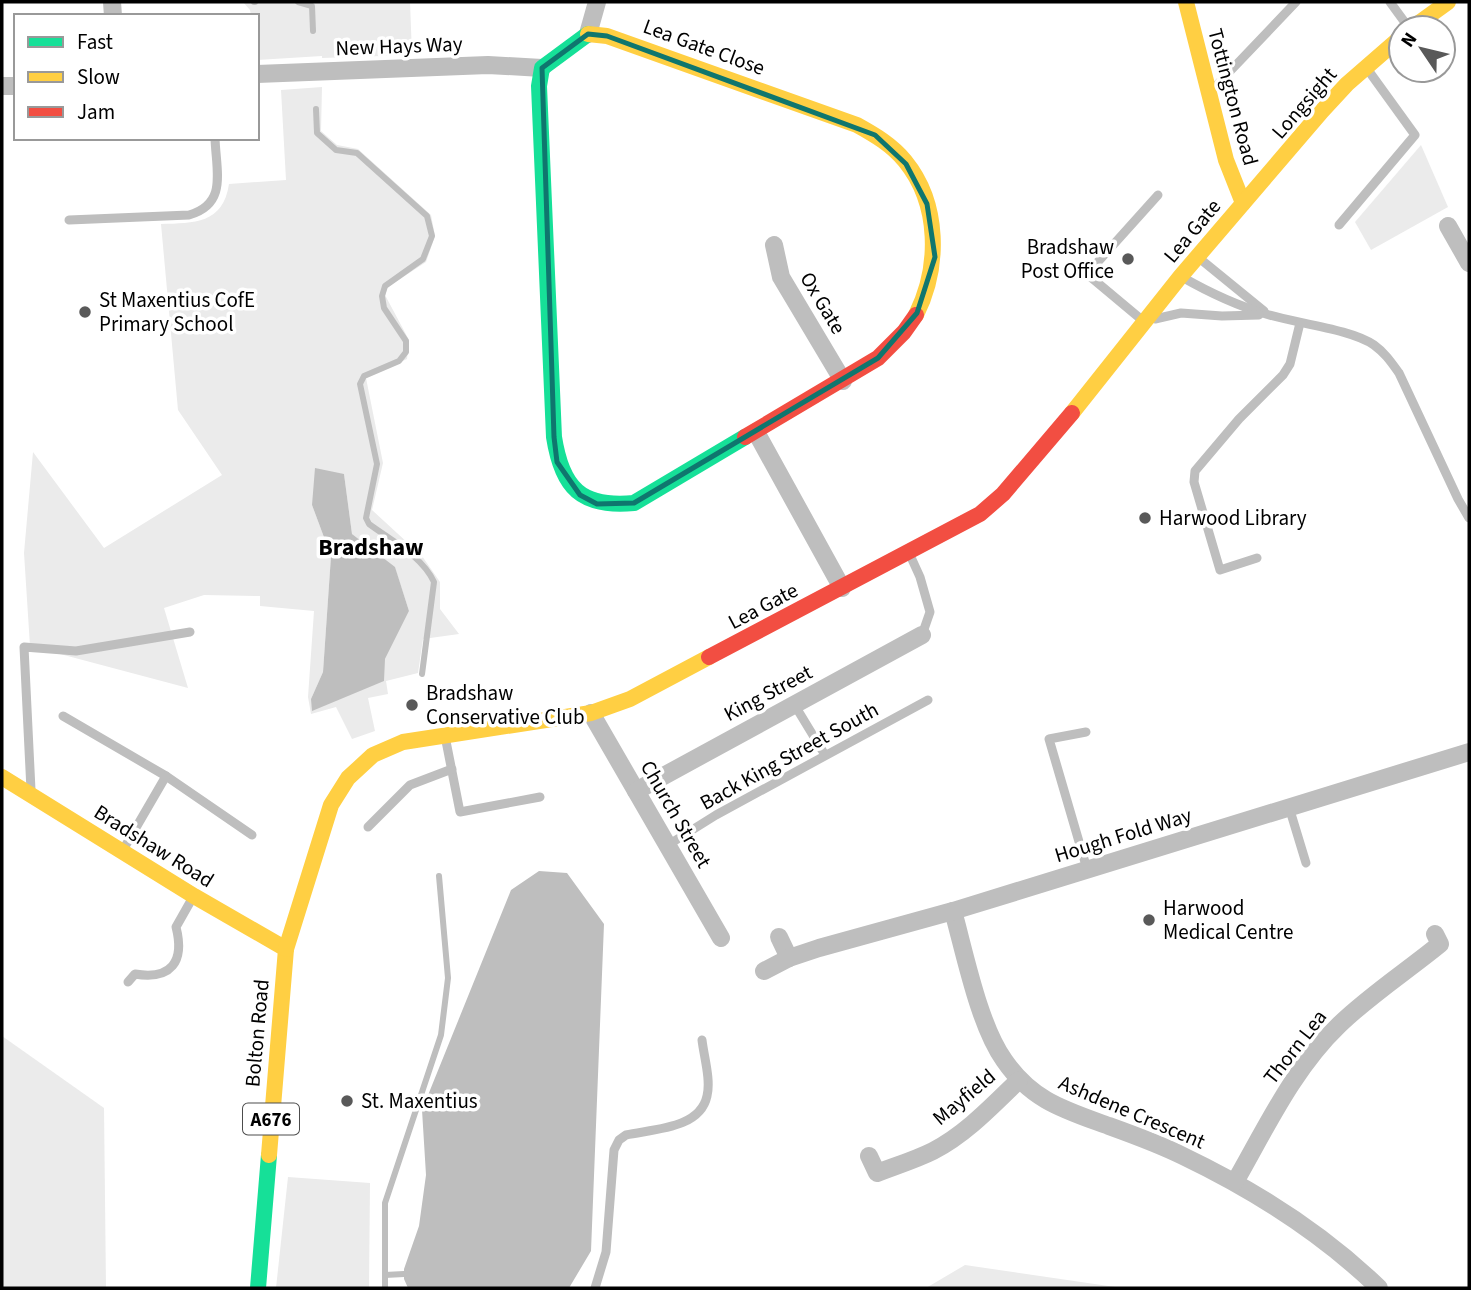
<svg xmlns="http://www.w3.org/2000/svg" width="1471" height="1290" font-family="'Source Sans 3',sans-serif">
  <style>
    .green { fill: #ebebeb; fill-rule: evenodd }
    .water { fill: #bebebe }
    .lines { fill: none; stroke-linecap: round; stroke-linejoin: round }
    .stream { stroke: #bebebe; stroke-width: 6 }
    .lane { stroke: #bebebe; stroke-width: 9 }
    .street { stroke: #bebebe; stroke-width: 18 }
    .fast { stroke: #16e098; stroke-width: 16 }
    .slow { stroke: #ffcf43; stroke-width: 16 }
    .jam { stroke: #f24e42; stroke-width: 16 }
    .marked { fill: none; stroke: #0f766e; stroke-width: 5; stroke-linejoin: round }
    .poi-dot { fill: #595959; stroke: #fff; stroke-width: 2.5 }
    .labels { text-anchor: middle; stroke-width: 7; stroke-linejoin: round; paint-order: stroke }
    .shield { fill: #fff; stroke: #4c4c4c; stroke-width: 2 }
    .shield-label { font-size: 19px; font-weight: bold; fill: #000 }
    .street-label { font-size: 21px; fill: #000; stroke: #fff }
    .poi-label { font-size: 21px; fill: #000; stroke: #fff; text-anchor: start }
    .quarter-label { font-size: 24px; font-weight: bold; fill: #000; stroke: #fff }
  </style>
  <rect width="100%" height="100%" fill="#fff"/>
  <g class="green">
    <polygon points="243,2 410,2 412,55 322,58 322,56 257,60 257,16 251,16 250,10"/>
    <path d="M322,87l-1,44 16,14 21,4 73,66 4,21 -9,26 -38,25 -3,8 24,45 -2,19 -41,19 17,85 -11,47 50,46 18,26v27l19,25 -36,5 -5,34 -32,8 2,13 -20,4 7,33 -23,8 -16,-32 -25,7 -3,-17 6,-86 -54,-5v-10l-56,-1 -40,13 24,80 -158,-42 -6,-93 9,-101 71,96 118,-73 -44,-65 -17,-186c33,-1 62,0 68,-40l57,-4 -5,-90zM344,474l8,60 43,34 14,43 -24,48 -74,40 12,-27 8,-116 -19,-51z"/>
    <polygon points="1421,145 1448,207 1371,250 1355,222"/>
    <polygon points="2,1036 104,1108 106,1288 2,1288"/>
    <polygon points="288,1177 370,1183 369,1288 276,1288"/>
    <polygon points="965,1265 1122,1288 926,1288"/>
  </g>
  <g class="water">
    <polygon points="315,468 344,474 352,534 395,567 409,611 385,659 384,681 312,711 311,699 323,672 331,556 312,505"/>
    <polygon points="539,871 567,873 604,924 591,1251 569,1288 408,1288 404,1279 404,1269 419,1226 426,1175 422,1110 511,890"/>
  </g>
  <g class="lines">
    <g class="stream">
      <polyline points="254,2 255,2"/>
      <polyline points="298,2 312,6 313,31"/>
      <path d="M316,109l1,24 19,17 21,3 70,63 5,20 -9,23 -38,27 -3,10 2,12 22,33v11l-7,9 -35,15 -4,8 17,80 -11,54 3,6c23,17 53,32 65,58l-12,92"/>
      <polyline points="385,1275 404,1274"/>
      <polyline points="385,1288 385,1203 441,1035 448,978 439,876"/>
    </g>
    <g class="lane">
      <polyline points="1390,2 1409,28"/>
      <polyline points="1213,89 1296,2"/>
      <path d="M69,220l120,-5c39,-11 27,-44 26,-77"/>
      <polyline points="1339,225 1415,135 1368,70"/>
      <polyline points="1199,258 1264,311"/>
      <path d="M1182,277c28,16 53,28 84,37 28,9 86,15 108,31 11,8 17,17 25,28l59,126 11,19"/>
      <polyline points="1155,319 1181,313 1222,316 1259,315"/>
      <polyline points="1142,320 1087,274 1158,195"/>
      <polyline points="910,555 920,577 930,612 922,635"/>
      <polyline points="1257,558 1220,570 1194,482 1195,471 1239,419 1283,375 1290,364 1300,323"/>
      <polyline points="794,704 825,755"/>
      <polyline points="63,716 166,776 252,835"/>
      <polyline points="1086,732 1049,739 1087,869"/>
      <polyline points="445,736 460,812 540,797"/>
      <polyline points="31,790 24,647 76,651 190,632"/>
      <polyline points="1289,807 1306,863"/>
      <polyline points="368,827 410,785 452,769"/>
      <polyline points="668,845 716,815 928,700"/>
      <polyline points="123,850 166,776"/>
      <path d="M128,982l7,-8c36,6 50,-12 41,-47l17,-30"/>
      <path d="M595,1288l11,-36 8,-102 5,-10 7,-5c27,-6 74,-6 81,-39 4,-16 -3,-39 -5,-56"/>
    </g>
    <g class="street">
      <polyline points="112,2 113,16"/>
      <polyline points="588,34 597,2"/>
      <polyline points="257,74 488,65 542,68"/>
      <polyline points="2,86 16,86"/>
      <polyline points="1448,226 1469,263"/>
      <polyline points="774,245 781,277 843,381"/>
      <polyline points="756,432 842,588"/>
      <polyline points="591,713 721,938"/>
      <polyline points="636,791 922,635"/>
      <path d="M953,911c12,43 26,114 51,149 28,41 61,50 105,66 25,9 50,18 74,30 71,34 139,77 196,132"/>
      <polyline points="779,937 789,958"/>
      <polyline points="764,971 789,958 819,948 953,911 1469,752"/>
      <path d="M869,1156l8,17c18,-7 38,-13 56,-22 33,-17 60,-46 86,-71"/>
      <path d="M1235,1182c31,-54 58,-113 104,-157 31,-30 68,-54 101,-81l-5,-10"/>
    </g>
    <g class="fast">
      <path d="M588,34l-46,34 -3,18 15,351c8,51 27,71 80,66l111,-66"/>
      <polyline points="258,1288 269,1155"/>
    </g>
    <g class="slow">
      <polyline points="1186,2 1226,160 1243,203"/>
      <polyline points="1412,28 1448,2"/>
      <path d="M588,34l19,2 250,89c18,10 35,20 48,36 35,43 35,106 11,154"/>
      <polyline points="1072,413 1180,277 1322,111 1347,84 1401,37"/>
      <polyline points="2,777 194,896 286,949 269,1155"/>
      <polyline points="286,949 331,805 348,778 373,755 403,742 591,713 630,699 709,657"/>
    </g>
    <g class="jam">
      <polyline points="745,437 878,358 904,332 916,315"/>
      <polyline points="709,657 980,514 1003,494 1072,413"/>
    </g>
  </g>
  <path class="marked" d="M588,34l19,2 268,99 31,29 21,40 8,53 -18,56 -39,45 -244,145 -37,1 -17,-9 -23,-33 -3,-25 -12,-369z"/>
  <g class="poi-dot">
    <circle cx="1128" cy="259" r="7"/>
    <circle cx="85" cy="312" r="7"/>
    <circle cx="1145" cy="518" r="7"/>
    <circle cx="412" cy="705" r="7"/>
    <circle cx="1149" cy="920" r="7"/>
    <circle cx="347" cy="1101" r="7"/>
  </g>
  <g class="labels">
    <rect class="shield" x="243" y="1103.5" width="56" height="31" rx="5"/>
    <g class="shield-label">
      <text x="271" y="1126">A676</text>
    </g>
    <g class="street-label">
      <text transform="translate(399 46) rotate(-2)" y="7">New Hays Way</text>
      <text transform="translate(704 47) rotate(20)" y="7">Lea Gate Close</text>
      <text transform="translate(1233 97) rotate(75)" y="7">Tottington Road</text>
      <text transform="translate(1304 103) rotate(-49)" y="7">Longsight</text>
      <text transform="translate(1192 231) rotate(-50)" y="7">Lea Gate</text>
      <text transform="translate(823 303) rotate(59)" y="7">Ox Gate</text>
      <text transform="translate(763 606) rotate(-28)" y="7">Lea Gate</text>
      <text transform="translate(768 693) rotate(-28)" y="7">King Street</text>
      <text transform="translate(789 756) rotate(-29)" y="7">Back King Street South</text>
      <text transform="translate(676 814) rotate(60)" y="7">Church Street</text>
      <text transform="translate(1123 835) rotate(-17)" y="7">Hough Fold Way</text>
      <text transform="translate(154 846) rotate(32)" y="7">Bradshaw Road</text>
      <text transform="translate(257 1033) rotate(-85)" y="7">Bolton Road</text>
      <text transform="translate(1295 1047) rotate(-52)" y="7">Thorn Lea</text>
      <text transform="translate(964 1097) rotate(-40)" y="7">Mayfield</text>
      <text transform="translate(1132 1112) rotate(23)" y="7">Ashdene Crescent</text>
    </g>
    <g class="poi-label">
      <text x="1114" y="254" text-anchor="end">Bradshaw<tspan x="1114" dy="24">Post Office</tspan></text>
      <text x="99" y="307">St Maxentius CofE<tspan x="99" dy="24">Primary School</tspan></text>
      <text x="1159" y="525">Harwood Library</text>
      <text x="426" y="700">Bradshaw<tspan x="426" dy="24">Conservative Club</tspan></text>
      <text x="1163" y="915">Harwood<tspan x="1163" dy="24">Medical Centre</tspan></text>
      <text x="361" y="1108">St. Maxentius</text>
    </g>
    <g class="quarter-label">
      <text x="371" y="555">Bradshaw</text>
    </g>
  </g>
  <rect width="1471" height="1290" fill="none" stroke="#000000" stroke-width="7"/>
  <rect x="14" y="14" width="245" height="126" fill="#ffffff" stroke="#999999" stroke-width="2"/>
  <rect x="28" y="37" width="35" height="10" fill="#16e098" stroke="#999999" stroke-width="2"/>
  <text x="77" y="49" font-size="21" fill="#000000">Fast</text>
  <rect x="28" y="72" width="35" height="10" fill="#ffcf43" stroke="#999999" stroke-width="2"/>
  <text x="77" y="84" font-size="21" fill="#000000">Slow</text>
  <rect x="28" y="107" width="35" height="10" fill="#f24e42" stroke="#999999" stroke-width="2"/>
  <text x="77" y="119" font-size="21" fill="#000000">Jam</text>
  <g transform="translate(1422 49) rotate(305)"><circle r="33" fill="#ffffff" stroke="#999999" stroke-width="2"/>
  <path d="M0-5L12 26L0 18L-12 26Z" fill="#595959"/>
  <text y="-10" font-size="19" font-weight="bold" text-anchor="middle" fill="#000000">N</text>
  </g>
</svg>
